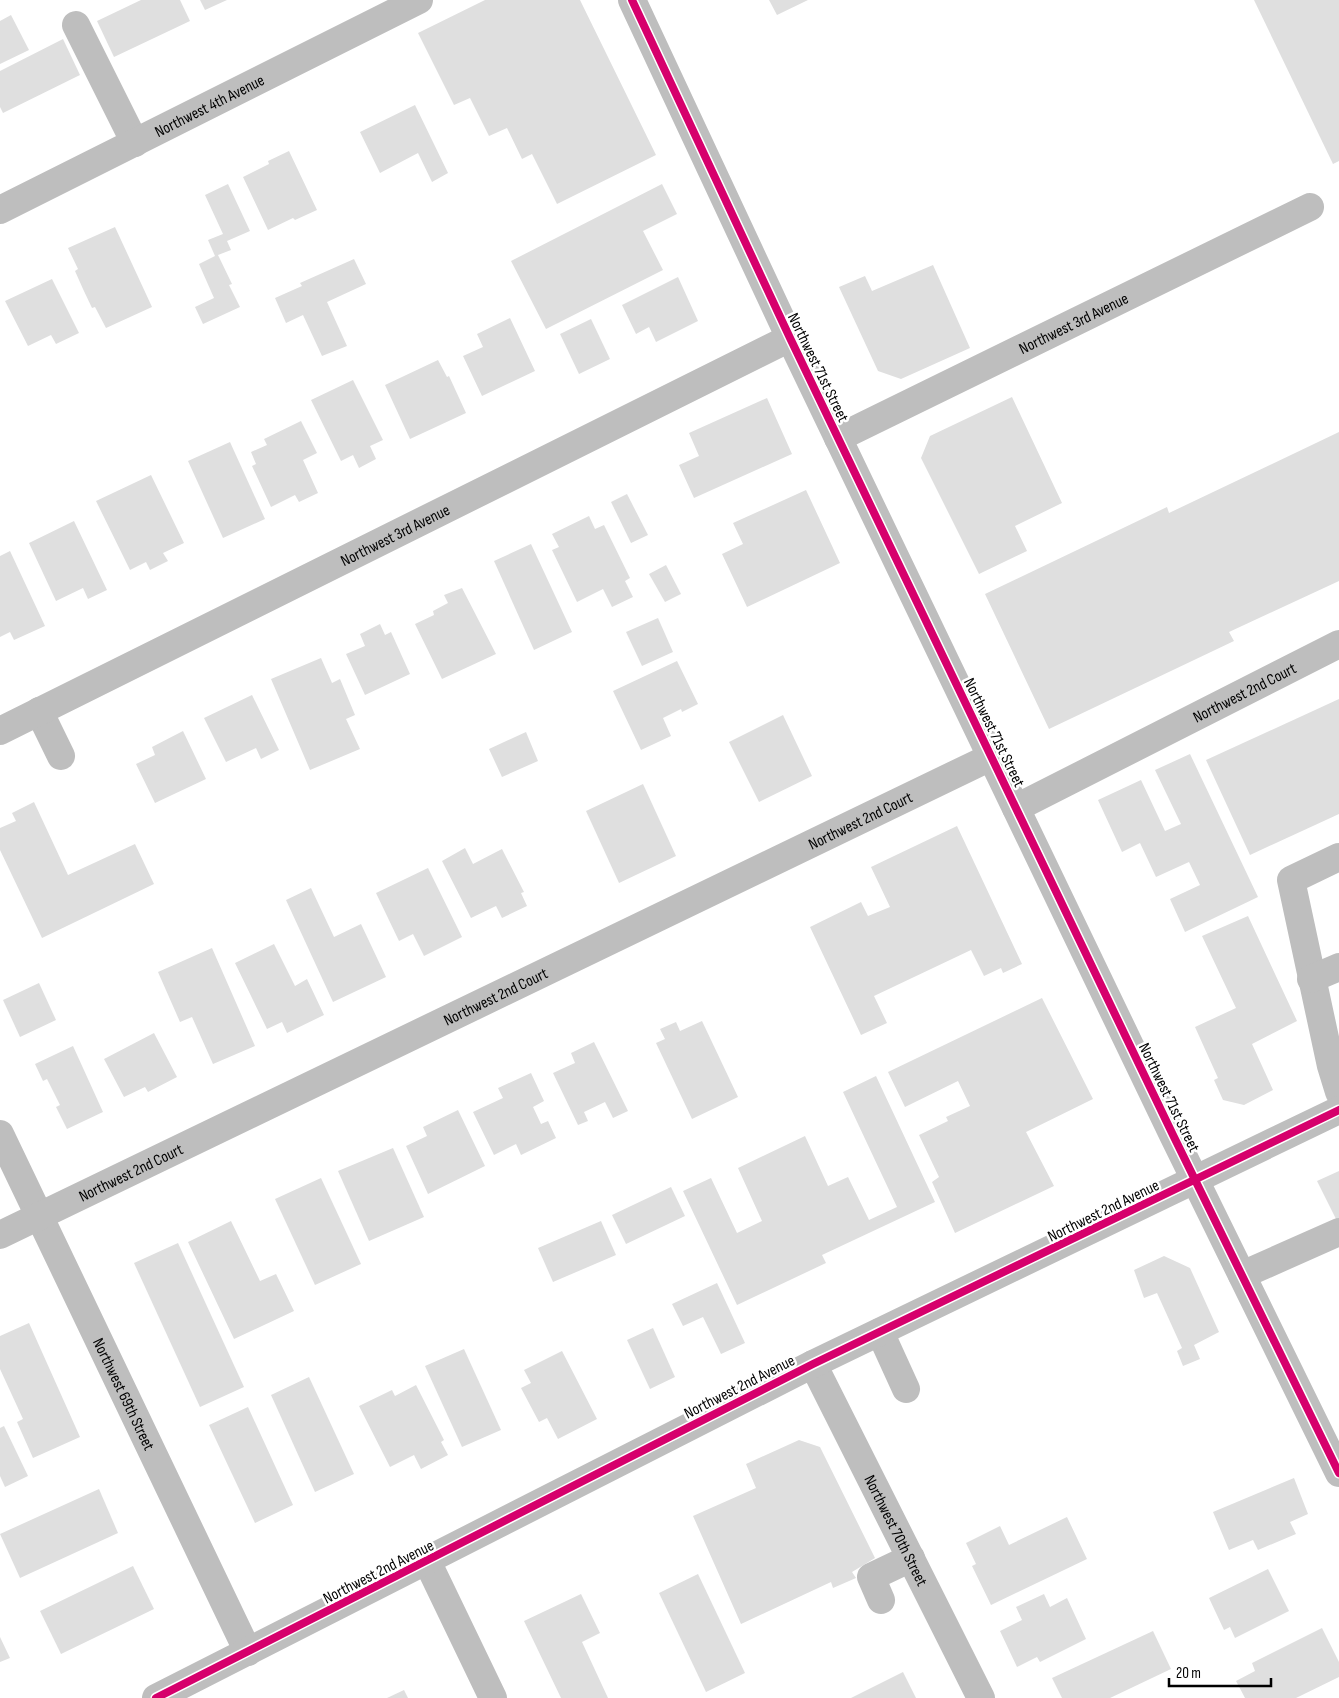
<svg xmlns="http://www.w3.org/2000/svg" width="1339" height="1698" font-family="'Sofia Sans Condensed',sans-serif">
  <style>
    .building { fill: #dfdfdf }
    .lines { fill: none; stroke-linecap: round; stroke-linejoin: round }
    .minor { stroke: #bebebe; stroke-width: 28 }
    .cycleway-casing { stroke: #fff; stroke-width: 11 }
    .cycleway { stroke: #d6006c; stroke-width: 8 }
    .labels { text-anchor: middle; stroke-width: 5; stroke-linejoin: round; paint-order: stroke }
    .street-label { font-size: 16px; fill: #000; stroke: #fff }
  </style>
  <rect width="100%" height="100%" fill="#fff"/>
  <g class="building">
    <polygon points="141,0 180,0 190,21 114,57 97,21"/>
    <polygon points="200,0 227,0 205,10"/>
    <polygon points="485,0 580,0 656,155 557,204 532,154 522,159 507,128 489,136 470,98 454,105 418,33"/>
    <polygon points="769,0 808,0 777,15"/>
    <polygon points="1254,0 1339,0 1339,161 1333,164"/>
    <polygon points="11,15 29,50 0,64 0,21"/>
    <polygon points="63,39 80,75 3,113 0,107 0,71"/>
    <polygon points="415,105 448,173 432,182 418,153 380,173 360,132"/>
    <polygon points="289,151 317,210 295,220 293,218 268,230 243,177 269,164 268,161"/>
    <polygon points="228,184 250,231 227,241 231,250 218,255 232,284 229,285 240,307 203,324 195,307 214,298 199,264 215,256 208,240 223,234 205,195"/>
    <polygon points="662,184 677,214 643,231 663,270 546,329 511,261"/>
    <polygon points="115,227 152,307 106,328 95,307 92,308 83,289 75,271 78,269 68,248"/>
    <polygon points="354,259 366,284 327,302 347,346 322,356 303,315 286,323 275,298 302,286 300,283"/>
    <polygon points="933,265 970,348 901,379 878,371 839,287 865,276 872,291"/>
    <polygon points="678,277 698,321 656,342 649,327 636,334 622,305"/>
    <polygon points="52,279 79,333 56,344 51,335 28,346 5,301"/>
    <polygon points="510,318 535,371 482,396 463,356 483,347 477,334"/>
    <polygon points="591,319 610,359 579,374 560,334"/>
    <polygon points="438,360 447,377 449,376 466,413 410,439 385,385"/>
    <polygon points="353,380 383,440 370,446 376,459 359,468 353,455 341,461 311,400"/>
    <polygon points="1012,397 1062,503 1015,526 1027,551 979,574 921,458 930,436"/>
    <polygon points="767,398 792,454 694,498 679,465 699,456 689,433"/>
    <polygon points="301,421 317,453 303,460 318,493 299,502 295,495 271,507 252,466 256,464 251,452 267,445 264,439"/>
    <polygon points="1339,432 1339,581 1229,632 1234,641 1049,729 985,594 1167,507 1169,513"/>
    <polygon points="230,442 265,519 223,538 188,461"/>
    <polygon points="151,475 184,543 163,553 168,561 150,570 146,562 130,570 96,501"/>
    <polygon points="806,490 840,563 747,607 722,554 743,544 733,523"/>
    <polygon points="627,494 648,535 631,543 611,502"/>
    <polygon points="589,516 595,529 604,525 630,578 625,581 633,597 612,607 603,589 577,602 552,550 559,547 552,534"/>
    <polygon points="74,521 107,590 88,599 83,588 56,601 29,543"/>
    <polygon points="531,544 572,632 534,650 494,561"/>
    <polygon points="10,551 45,626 14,640 10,632 0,637 0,556"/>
    <polygon points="666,565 681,594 665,602 649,574"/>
    <polygon points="462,588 496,654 442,679 415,624 434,615 433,611 448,603 444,595"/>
    <polygon points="658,618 673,652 642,666 626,632"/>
    <polygon points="380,624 385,635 391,632 410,674 365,695 346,654 365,646 360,634"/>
    <polygon points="321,658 332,683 340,679 355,715 346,719 360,749 310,770 271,679"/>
    <polygon points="677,661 698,704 682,712 681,709 663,718 671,736 641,750 613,691"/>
    <polygon points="252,695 279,750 261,759 256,748 226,762 204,718"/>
    <polygon points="1339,699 1339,814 1250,855 1206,760"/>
    <polygon points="783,715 812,776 759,802 729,742"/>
    <polygon points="183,731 206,779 155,803 136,764 155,755 152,747"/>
    <polygon points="526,732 538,761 502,777 489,749"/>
    <polygon points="1190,754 1258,897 1185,932 1170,899 1200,885 1189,862 1156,877 1140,843 1122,852 1098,800 1141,780 1165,831 1181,824 1155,770"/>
    <polygon points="643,784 676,856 619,883 586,811"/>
    <polygon points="34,802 68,875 135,844 154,884 42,938 0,850 0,828 16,821 12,813"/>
    <polygon points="957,826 1022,964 1003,973 1001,968 984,976 971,950 874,996 887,1023 861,1035 810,927 861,902 868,916 890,907 871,867"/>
    <polygon points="465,848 473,864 502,849 524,892 521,893 527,906 502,918 496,906 471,918 442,861"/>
    <polygon points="428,868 462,937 424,956 413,934 399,941 376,893"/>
    <polygon points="311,888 334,937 361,924 386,977 333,1002 286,900"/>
    <polygon points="1248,916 1297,1021 1252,1044 1273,1090 1244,1105 1223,1100 1214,1080 1218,1078 1195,1027 1236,1008 1202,936"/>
    <polygon points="274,944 295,986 307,979 324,1015 287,1033 282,1022 267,1029 235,963"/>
    <polygon points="212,948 255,1046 213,1064 192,1017 180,1022 158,972"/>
    <polygon points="39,983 56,1020 20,1037 3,1000"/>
    <polygon points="1042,998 1093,1099 1026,1132 1054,1186 955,1233 932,1182 939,1177 919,1135 948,1121 946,1117 970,1106 958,1081 905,1107 888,1072"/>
    <polygon points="702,1021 738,1097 692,1119 656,1043 665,1039 660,1029 676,1022 680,1031"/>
    <polygon points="154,1033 177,1077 148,1092 145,1087 124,1097 104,1059"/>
    <polygon points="594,1042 628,1111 613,1118 605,1102 584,1112 588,1121 578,1125 553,1073 575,1063 571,1053"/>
    <polygon points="73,1046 103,1112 67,1129 56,1107 60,1105 47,1079 43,1081 35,1064"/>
    <polygon points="531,1073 544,1101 533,1107 541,1124 548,1121 556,1138 521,1155 516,1144 494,1155 473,1112 503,1098 498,1088"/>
    <polygon points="876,1076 935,1202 822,1255 826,1263 737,1305 683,1191 711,1178 737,1233 762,1221 738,1168 805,1136 828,1186 848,1177 869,1220 897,1207 843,1092"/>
    <polygon points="458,1110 485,1166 428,1194 406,1146 427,1136 423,1127"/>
    <polygon points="393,1148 424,1217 369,1241 338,1171"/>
    <polygon points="1339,1171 1339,1225 1317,1181"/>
    <polygon points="321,1178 361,1264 315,1285 275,1199"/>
    <polygon points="671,1187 685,1216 626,1244 612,1215"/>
    <polygon points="231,1221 260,1281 276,1274 294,1311 234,1339 188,1242"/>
    <polygon points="601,1221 616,1255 553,1282 538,1248"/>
    <polygon points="178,1243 244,1387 200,1407 134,1263"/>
    <polygon points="1164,1256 1190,1268 1219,1332 1194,1345 1200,1359 1183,1366 1177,1351 1182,1348 1157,1293 1144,1298 1134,1270"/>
    <polygon points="717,1283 745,1343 721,1354 703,1317 683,1326 672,1304"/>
    <polygon points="29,1323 80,1437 33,1458 17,1422 23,1419 0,1369 0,1336"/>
    <polygon points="653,1328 675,1377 650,1389 627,1340"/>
    <polygon points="464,1349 501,1430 462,1447 425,1366"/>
    <polygon points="562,1351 597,1419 558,1439 547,1418 539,1422 521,1388 531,1383 524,1370"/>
    <polygon points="309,1377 354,1474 315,1492 271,1395"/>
    <polygon points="416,1385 444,1440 441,1442 448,1455 421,1469 414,1455 390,1467 359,1406 392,1390 395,1396"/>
    <polygon points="248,1407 293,1505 255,1523 209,1425"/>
    <polygon points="4,1426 28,1476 5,1487 0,1476 0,1428"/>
    <polygon points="799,1440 820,1447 875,1558 852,1572 856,1578 833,1588 831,1582 741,1624 693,1516 756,1488 746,1464"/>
    <polygon points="1294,1478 1308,1514 1290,1522 1296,1534 1258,1550 1253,1540 1229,1550 1213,1512"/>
    <polygon points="99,1489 118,1533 20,1578 0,1534"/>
    <polygon points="1067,1517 1087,1559 991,1605 972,1566 976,1564 966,1543 1000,1526 1009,1545"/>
    <polygon points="133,1566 154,1609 61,1654 40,1611"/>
    <polygon points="1268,1569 1289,1611 1235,1638 1230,1627 1224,1630 1209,1598"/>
    <polygon points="698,1574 745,1673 706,1692 659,1593"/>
    <polygon points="581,1594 600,1633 582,1642 608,1698 561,1698 524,1621"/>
    <polygon points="1044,1594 1050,1607 1067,1598 1086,1639 1040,1662 1037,1657 1017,1667 1000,1631 1022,1620 1016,1607"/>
    <polygon points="1322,1628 1339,1662 1339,1677 1296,1698 1245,1698 1236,1681 1255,1671 1252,1663"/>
    <polygon points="1153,1631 1171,1669 1110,1698 1062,1698 1052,1678"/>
    <polygon points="0,1637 10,1658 0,1662"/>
    <polygon points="903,1672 916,1698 851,1698"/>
    <polygon points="404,1690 408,1698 387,1698"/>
  </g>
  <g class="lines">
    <g class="minor">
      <polyline points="632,0 790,338 1173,1135 1339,1473"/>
      <polyline points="76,25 135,143"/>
      <path id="s1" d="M0,210l419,-210"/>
      <path id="s2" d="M838,438l472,-231"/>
      <polyline points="39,711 61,756"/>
      <path id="s3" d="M0,731l790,-393"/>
      <path id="s4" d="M1016,808l323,-164"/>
      <polyline points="1339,857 1291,880 1331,1066 1339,1092"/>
      <polyline points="1311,979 1339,967"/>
      <path id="s5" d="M0,1134l248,518"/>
      <path id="s6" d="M0,1235l991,-478"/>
      <polyline points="1242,1275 1339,1232"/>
      <polyline points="880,1332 906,1389"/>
      <path id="s7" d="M813,1364l168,334"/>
      <polyline points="427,1561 493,1698"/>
      <polyline points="881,1600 871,1577 911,1558"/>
      <polyline points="156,1698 813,1364 1339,1110"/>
    </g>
    <g class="cycleway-casing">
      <g id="cycleway">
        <polyline points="632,0 790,338 1173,1135 1339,1473"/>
        <polyline points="156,1698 813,1364 1339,1110"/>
      </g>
    </g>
    <use href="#cycleway" class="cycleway"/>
  </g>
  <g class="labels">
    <g class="street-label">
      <text dy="6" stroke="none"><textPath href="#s1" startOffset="234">Northwest 4th Avenue</textPath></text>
      <text dy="6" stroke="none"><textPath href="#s2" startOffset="262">Northwest 3rd Avenue</textPath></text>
      <text transform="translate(819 367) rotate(64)" y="6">Northwest 71st Street</text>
      <text dy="6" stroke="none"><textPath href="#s3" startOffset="441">Northwest 3rd Avenue</textPath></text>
      <text dy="6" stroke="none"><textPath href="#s4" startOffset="256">Northwest 2nd Court</textPath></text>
      <text transform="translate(995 732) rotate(64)" y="6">Northwest 71st Street</text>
      <text dy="6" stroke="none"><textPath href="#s6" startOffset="955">Northwest 2nd Court</textPath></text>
      <text dy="6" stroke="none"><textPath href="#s6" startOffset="550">Northwest 2nd Court</textPath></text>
      <text transform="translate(1170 1097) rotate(64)" y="6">Northwest 71st Street</text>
      <text dy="6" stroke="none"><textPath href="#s6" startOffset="145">Northwest 2nd Court</textPath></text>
      <text transform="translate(1103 1210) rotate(-26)" y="6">Northwest 2nd Avenue</text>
      <text transform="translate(739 1386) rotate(-27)" y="6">Northwest 2nd Avenue</text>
      <text dy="6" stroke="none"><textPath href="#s5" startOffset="288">Northwest 69th Street</textPath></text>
      <text dy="6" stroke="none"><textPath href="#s7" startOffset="186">Northwest 70th Street</textPath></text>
      <text transform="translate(378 1571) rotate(-27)" y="6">Northwest 2nd Avenue</text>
    </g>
  </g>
  <path d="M1169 1678v8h102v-8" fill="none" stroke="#000000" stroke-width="2.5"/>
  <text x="1176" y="1678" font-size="15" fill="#000000" stroke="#ffffff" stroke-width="4" paint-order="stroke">20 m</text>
</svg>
